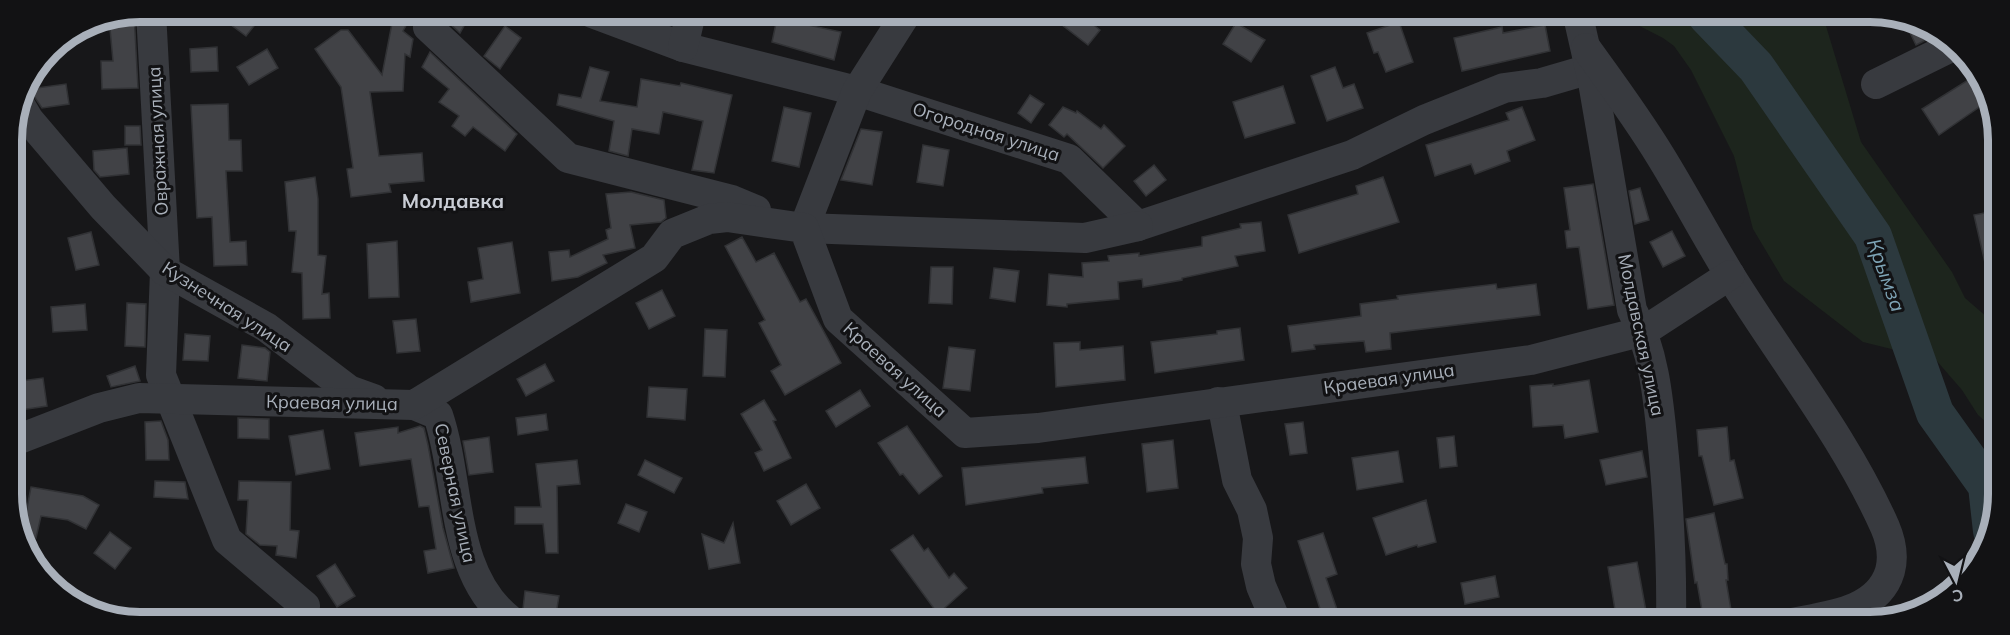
<svg xmlns="http://www.w3.org/2000/svg" width="2010" height="635" font-family="Mulish,sans-serif">
  <style>
    .green { fill: #1d251d }
    .lines { fill: none; stroke-linecap: round; stroke-linejoin: round }
    .river { stroke: #2c393e; stroke-width: 38 }
    .building { fill: #414246; stroke: #313235; stroke-width: 1.5 }
    .minor { stroke: #383a3f; stroke-width: 30 }
    .labels { text-anchor: middle; stroke-width: 6; stroke-linejoin: round; paint-order: stroke }
    .street-label { font-size: 18px; fill: #a9b0ba; stroke: #121214 }
    .neighbourhood-label { font-size: 20px; font-weight: bold; fill: #caced6; stroke: #121214 }
    .water-label { font-size: 20px; font-style: italic; fill: #7ea4b6; stroke: #121214 }
    .rim { fill: none; stroke: #a9b0ba; stroke-width: 8 }
  </style>
  <rect width="100%" height="100%" fill="#171719"/>
  <g class="green">
    <polygon points="1620,16 1823,16 1861,142 1952,272 1965,298 1995,324 1994,429 1978,415 1962,390 1936,360 1863,342 1784,281 1753,229 1734,156 1691,70 1674,46 1663,38"/>
    <polygon points="1994,528 1956,584 1954,565"/>
  </g>
  <g class="lines">
    <polyline class="river" points="1707,16 1756,67 1873,236 1935,413 1987,486 1992,531"/>
  </g>
  <g class="building">
    <polygon points="239,12 265,12 246,36 230,24"/>
    <polygon points="134,13 138,88 102,89 101,61 113,61 109,18"/>
    <polygon points="394,13 413,13 403,31 413,39 410,57 405,54 403,91 370,92 379,156 422,153 424,181 389,184 391,192 351,197 347,169 353,168 341,87 315,49 341,30 348,30 382,75"/>
    <polygon points="452,13 471,13 460,33 447,21"/>
    <polygon points="778,14 805,14 803,24 841,32 834,60 772,42"/>
    <polygon points="1069,14 1080,14 1100,30 1088,45 1061,24"/>
    <polygon points="1902,16 1903,16 1934,36 1916,45"/>
    <polygon points="1399,22 1413,62 1386,72 1378,52 1374,53 1367,33"/>
    <polygon points="1236,23 1265,40 1251,62 1223,44"/>
    <polygon points="1545,25 1550,51 1462,71 1454,38 1502,27 1503,33"/>
    <polygon points="505,26 521,38 500,69 484,56"/>
    <polygon points="217,47 218,71 191,72 190,49"/>
    <polygon points="267,49 278,68 249,85 237,67"/>
    <polygon points="430,52 517,134 505,151 473,127 465,136 452,126 459,116 439,102 449,89 422,67"/>
    <polygon points="590,67 609,72 600,101 637,107 641,79 680,86 681,83 732,95 714,173 692,170 703,121 663,112 659,134 632,129 628,156 609,151 614,121 557,105 559,94 581,98"/>
    <polygon points="1335,67 1343,88 1354,84 1363,108 1327,121 1311,76"/>
    <polygon points="1976,75 1988,101 1939,135 1922,109"/>
    <polygon points="66,84 69,104 42,108 29,89"/>
    <polygon points="1283,86 1295,123 1245,138 1233,102"/>
    <polygon points="1030,95 1044,104 1031,123 1018,113"/>
    <polygon points="228,104 229,140 241,140 242,171 226,171 230,242 246,241 247,265 214,266 212,217 197,218 191,105"/>
    <polygon points="784,107 811,113 799,167 772,161"/>
    <polygon points="1063,107 1076,113 1077,111 1101,129 1104,125 1125,146 1103,168 1067,134 1064,137 1049,125"/>
    <polygon points="1522,107 1535,140 1507,151 1510,161 1475,174 1471,164 1435,176 1426,145 1509,120 1506,113"/>
    <polygon points="125,126 140,126 141,145 125,145"/>
    <polygon points="861,129 882,132 872,185 841,180"/>
    <polygon points="923,145 949,150 943,186 917,182"/>
    <polygon points="127,148 129,174 100,177 94,170 93,151"/>
    <polygon points="1154,165 1166,180 1146,196 1134,181"/>
    <polygon points="315,177 318,199 318,255 326,256 322,294 329,293 330,318 303,319 302,273 292,272 296,231 289,231 285,182"/>
    <polygon points="1383,177 1399,222 1299,253 1288,215 1358,194 1356,186"/>
    <polygon points="1593,184 1614,305 1588,309 1579,247 1567,248 1565,231 1570,230 1564,188"/>
    <polygon points="1640,188 1649,220 1635,224 1629,191"/>
    <polygon points="631,192 664,200 666,218 661,222 630,225 635,248 603,255 607,263 578,277 552,281 549,252 569,250 570,257 608,239 606,230 611,228 606,194"/>
    <polygon points="1995,211 1995,276 1988,276 1974,215"/>
    <polygon points="1261,222 1265,251 1235,256 1238,266 1182,278 1182,280 1143,287 1142,279 1118,282 1119,299 1067,304 1067,307 1047,305 1049,274 1083,277 1082,263 1109,261 1108,256 1139,253 1139,256 1202,246 1202,237 1241,228 1240,224"/>
    <polygon points="1672,231 1685,256 1663,267 1650,242"/>
    <polygon points="91,232 99,265 76,270 68,238"/>
    <polygon points="742,237 756,262 774,253 800,302 806,299 841,363 785,395 771,371 781,365 759,323 765,320 725,246"/>
    <polygon points="397,241 399,297 369,298 367,244"/>
    <polygon points="512,242 520,293 471,302 468,282 483,279 478,248"/>
    <polygon points="931,267 953,267 952,304 929,303"/>
    <polygon points="994,268 1019,271 1015,302 990,298"/>
    <polygon points="1496,284 1497,289 1536,284 1540,315 1390,333 1391,349 1366,352 1364,341 1314,345 1315,349 1292,352 1288,326 1361,316 1360,304 1398,299 1397,296"/>
    <polygon points="662,290 675,316 649,329 636,303"/>
    <polygon points="127,303 146,304 145,347 125,346"/>
    <polygon points="85,304 87,330 53,332 51,307"/>
    <polygon points="416,319 420,351 397,353 393,321"/>
    <polygon points="1240,328 1244,360 1155,373 1151,342 1217,334 1217,331"/>
    <polygon points="705,329 727,330 725,377 703,376"/>
    <polygon points="185,334 210,336 208,361 183,360"/>
    <polygon points="1080,342 1080,350 1123,346 1125,380 1056,387 1054,343"/>
    <polygon points="242,345 265,348 270,352 267,381 238,378"/>
    <polygon points="949,347 975,350 970,391 943,388"/>
    <polygon points="545,364 554,381 526,396 517,379"/>
    <polygon points="135,366 140,381 111,387 107,376"/>
    <polygon points="43,378 47,406 14,411 14,382"/>
    <polygon points="1589,380 1598,432 1565,438 1563,425 1533,427 1530,386 1553,384 1553,386"/>
    <polygon points="649,387 687,389 685,420 647,417"/>
    <polygon points="860,390 870,406 836,427 826,411"/>
    <polygon points="764,400 776,420 773,421 791,458 764,471 755,453 762,450 741,414"/>
    <polygon points="546,414 548,430 518,435 516,418"/>
    <polygon points="238,418 269,419 269,439 238,438"/>
    <polygon points="161,421 168,440 169,460 146,460 145,422"/>
    <polygon points="1303,422 1307,453 1290,455 1285,424"/>
    <polygon points="420,426 424,428 428,445 443,528 454,568 428,573 424,551 436,549 429,506 419,507 411,459 360,466 355,433 398,427 398,433"/>
    <polygon points="907,426 942,476 919,494 903,474 900,475 878,443"/>
    <polygon points="1727,427 1730,461 1734,460 1743,498 1714,505 1702,456 1699,456 1697,430"/>
    <polygon points="323,430 330,469 296,475 289,436"/>
    <polygon points="1454,436 1457,466 1440,468 1437,438"/>
    <polygon points="489,437 493,472 469,475 463,441"/>
    <polygon points="1173,440 1178,488 1147,492 1142,444"/>
    <polygon points="1398,451 1403,482 1357,490 1352,458"/>
    <polygon points="1642,451 1647,477 1606,485 1600,460"/>
    <polygon points="1085,457 1088,483 1042,488 1043,493 966,505 962,468"/>
    <polygon points="577,460 580,484 557,486 558,553 546,553 543,524 515,524 515,507 541,507 536,464"/>
    <polygon points="645,460 682,478 674,493 638,475"/>
    <polygon points="155,481 185,482 188,499 154,497"/>
    <polygon points="239,481 291,482 290,530 299,531 296,558 276,555 277,546 260,545 246,534 248,500 238,500"/>
    <polygon points="806,484 820,508 791,525 777,501"/>
    <polygon points="31,487 83,496 99,505 86,529 68,520 41,516 36,538 22,535"/>
    <polygon points="1426,500 1436,542 1418,547 1417,545 1386,555 1373,518"/>
    <polygon points="626,504 647,512 639,532 618,523"/>
    <polygon points="1714,513 1725,564 1727,564 1728,580 1726,580 1733,622 1704,622 1697,582 1695,583 1686,519"/>
    <polygon points="733,523 740,563 709,569 702,534 724,543"/>
    <polygon points="110,532 131,548 115,569 94,553"/>
    <polygon points="1323,533 1337,574 1326,578 1341,621 1324,621 1298,541"/>
    <polygon points="913,535 924,551 928,548 949,578 954,573 967,588 938,614 891,550"/>
    <polygon points="1637,562 1648,622 1617,622 1608,567"/>
    <polygon points="335,564 355,596 337,607 317,576"/>
    <polygon points="1495,576 1499,597 1465,604 1461,583"/>
    <polygon points="525,591 559,596 555,620 526,616 523,609"/>
  </g>
  <g class="lines">
    <g class="minor">
      <polyline points="151,12 165,271 161,375 227,540 305,606"/>
      <polyline points="431,13 428,27 568,158 732,200 756,210"/>
      <polyline points="592,13 683,47 857,91 1069,159 1138,226 1352,155 1424,120 1504,88 1542,83 1590,69"/>
      <polyline points="906,14 857,91 804,228 1085,238 1138,226"/>
      <path d="M1578,16l15,66 39,228c24,44 27,98 32,147 5,55 8,110 7,165"/>
      <polyline points="683,47 691,13"/>
      <path d="M1586,48c26,36 52,71 75,109 24,39 45,79 69,118 51,83 115,162 155,252 6,14 9,29 5,44 -12,41 -63,45 -99,52"/>
      <polyline points="1876,84 1951,47"/>
      <polyline points="19,103 29,120 103,207 165,271 266,327 349,390 374,399"/>
      <polyline points="1218,402 1224,413 1237,480 1252,510 1258,538 1256,564 1261,586 1276,621"/>
      <path d="M414,405l24,10c23,68 12,158 71,204"/>
      <polyline points="14,441 99,408 139,398 414,405 654,258 672,234 709,219 727,217 804,228 838,319 965,433 1038,428 1531,360 1644,331 1730,275"/>
    </g>
  </g>
  <g class="labels">
    <g class="street-label">
      <text transform="translate(986 132) rotate(18)" y="6">Огородная улица</text>
      <text transform="translate(158 141) rotate(-93)" y="6">Овражная улица</text>
      <text transform="translate(227 307) rotate(33)" y="6">Кузнечная улица</text>
      <text transform="translate(1641 335) rotate(78)" y="6">Молдавская улица</text>
      <text transform="translate(895 370) rotate(42)" y="6">Краевая улица</text>
      <text transform="translate(1389 379) rotate(-8)" y="6">Краевая улица</text>
      <text transform="translate(332 403) rotate(1)" y="6">Краевая улица</text>
      <text transform="translate(455 493) rotate(78)" y="6">Северная улица</text>
    </g>
    <g class="neighbourhood-label">
      <text x="453" y="208">Молдавка</text>
    </g>
    <g class="water-label">
      <text transform="translate(1886 275) rotate(70)" y="7">Крымза</text>
    </g>
  </g>
  <path d="M0 0H2010V635H0ZM140 22H1870A118 118 0 0 1 1988 140V494A118 118 0 0 1 1870 612H140A118 118 0 0 1 22 494V140A118 118 0 0 1 140 22Z" fill="#121214" fill-rule="evenodd"/>
  <path class="rim" d="M140 22H1870A118 118 0 0 1 1988 140V494A118 118 0 0 1 1870 612H140A118 118 0 0 1 22 494V140A118 118 0 0 1 140 22Z"/>
  <g transform="translate(1956 581) rotate(173)" stroke="#121214" stroke-width="4.5" paint-order="stroke">
  <path d="M0-4.5L10 22L0 15L-10 22Z" fill="#a9b0ba"/>
  <text y="-9" font-size="16" font-weight="bold" text-anchor="middle" fill="#a9b0ba">С</text>
  </g>
</svg>
